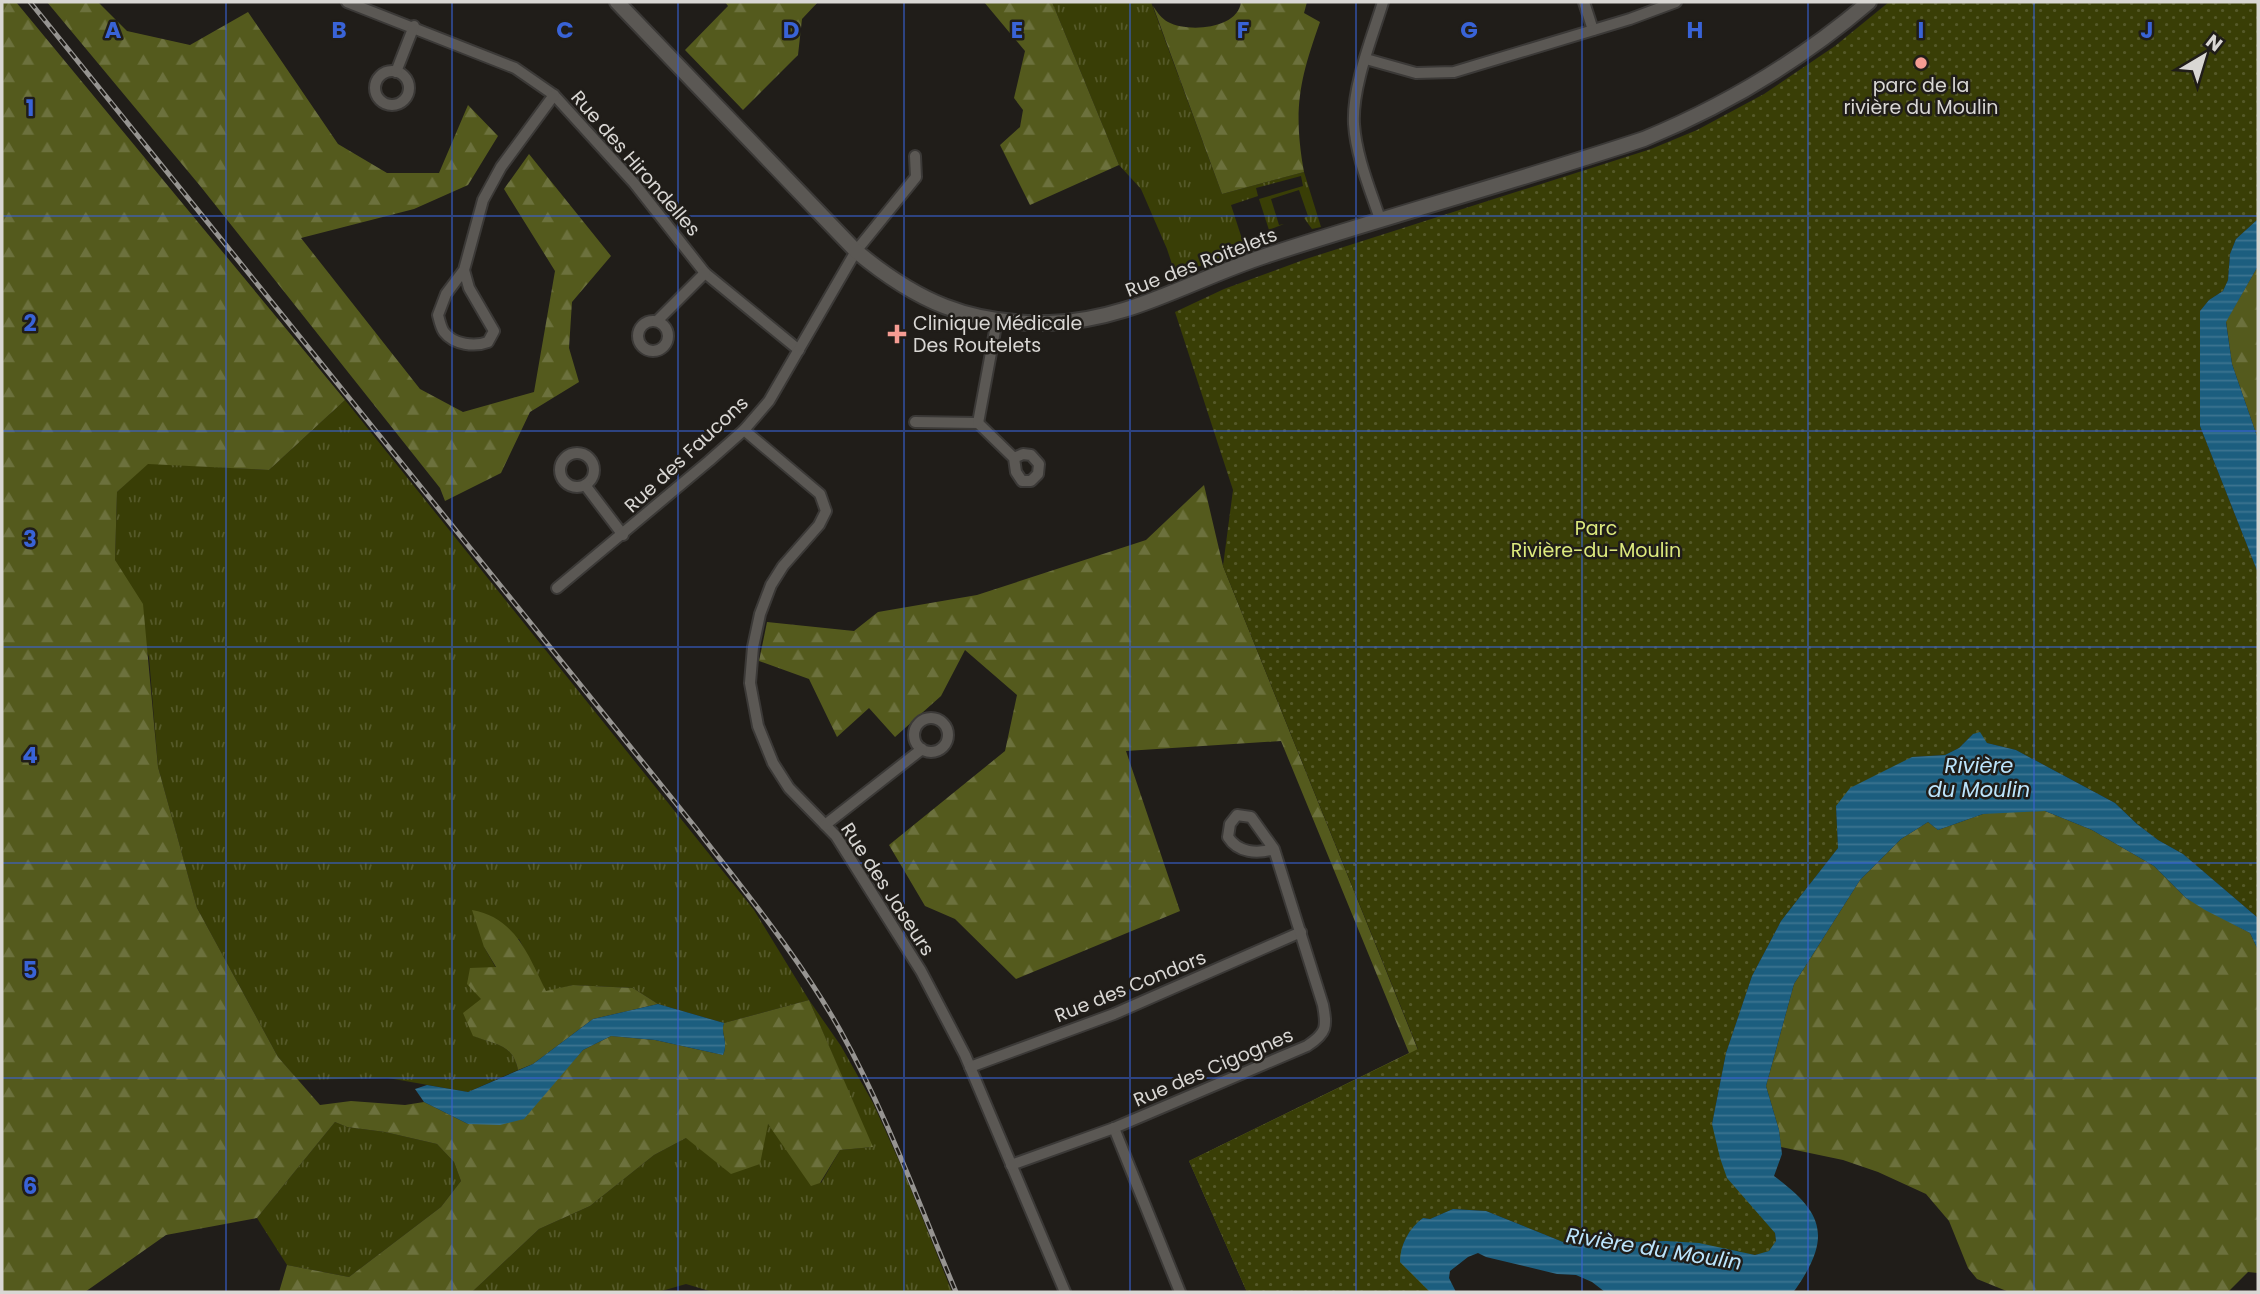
<svg xmlns="http://www.w3.org/2000/svg" width="2260" height="1294" font-family="Poppins,sans-serif">
  <style>
    .grass { fill: url(#grass-tufts) }
    .forest { fill: url(#forest-firs) }
    .park { fill: url(#park-dots) }
    .water { fill: url(#water-rules) }
    .lines { fill: none; stroke-linecap: round; stroke-linejoin: round }
    .minor-casing { stroke: #3b3937; stroke-width: 14 }
    .tertiary-casing { stroke: #3b3937; stroke-width: 18 }
    .minor { stroke: #5b5854; stroke-width: 10 }
    .tertiary { stroke: #5b5854; stroke-width: 14 }
    .rail-casing { stroke: #969491; stroke-width: 5 }
    .rail { stroke: #201d19; stroke-width: 2.5; stroke-dasharray: 8; stroke-linecap: butt }
    .grid { fill: none; stroke: #3963d7; stroke-width: 2; stroke-opacity: 0.55 }
    .poi-dot { fill: #f59c93; stroke: #201d19; stroke-width: 2.5 }
    .labels { text-anchor: middle; stroke-width: 5; stroke-linejoin: round; paint-order: stroke }
    .poi-label { font-size: 19px; fill: #d9d7d4; stroke: #201d19 }
    .street-label { font-size: 19px; fill: #d9d7d4; stroke: #201d19 }
    .park-label { font-size: 19px; fill: #dce97d; stroke: #201d19 }
    .water-label { font-size: 21px; font-style: italic; fill: #bce4fc; stroke: #201d19 }
    .grid-label { font-size: 23px; text-anchor: middle; font-weight: bold; fill: #3963d7; stroke: #201d19; stroke-width: 5; stroke-linejoin: round; paint-order: stroke }
  </style>
  <defs>
    <pattern id="grass-tufts" width="24" height="20" patternUnits="userSpaceOnUse" patternTransform="scale(1.75)"><rect width="24" height="20" fill="#393e06"/><path d="M3 7l-1-3M5 7V3M7 7l1-3M15 17l-1-3M17 17v-4M19 17l1-3" fill="none" stroke="#555929"/></pattern>
    <pattern id="forest-firs" width="22" height="20" patternUnits="userSpaceOnUse" patternTransform="scale(1.75)"><rect width="22" height="20" fill="#545a1d"/><path d="M5 1l3.5 6h-7zM16 11l3.5 6h-7z" fill="#6c713d"/></pattern>
    <pattern id="park-dots" width="8" height="8" patternUnits="userSpaceOnUse" patternTransform="scale(1.75)"><rect width="8" height="8" fill="#393e06"/><path d="M2 2h.1M6 6h.1" fill="none" stroke="#555929" stroke-width="1.8" stroke-linecap="round"/></pattern>
    <pattern id="water-rules" width="6" height="5" patternUnits="userSpaceOnUse" patternTransform="scale(1.75)"><rect width="6" height="5" fill="#1c5e7f"/><path d="M0 2.5h6" fill="none" stroke="#3c7490"/></pattern>
  </defs>
  <rect width="100%" height="100%" fill="#201d19"/>
  <g class="grass">
    <polygon points="1052,2 1151,2 1222,194 1304,172 1321,227 1312,229 1304,218 1308,216 1299,190 1271,199 1279,225 1284,224 1269,230 1259,199 1303,186 1301,176 1256,188 1258,196 1231,205 1243,242 1270,234 1275,236 1276,240 1224,256 1176,276 1167,249 1141,189 1119,165"/>
    <path d="M345,400l409,510 55,90 32,46 32,57 31,69 48,120h-239l-27,-8 -28,8h-186l67,-63 51,-23 64,-51 32,-17 81,-15 54,60 19,-33 32,-3 -63,-147 -85,23 -66,-19 -25,-16 -60,-3 -27,7 -27,-53 -35,8 12,21 -15,31 -7,37c22,9 39,8 44,34l-50,22 -80,-14 -90,2 -20,-23 -81,-149 -39,-141 -9,-110 -34,-97 2,-68 31,-29 121,7z"/>
    <polygon points="335,1122 347,1127 385,1132 437,1144 454,1162 461,1181 441,1207 349,1277 287,1265 257,1218"/>
  </g>
  <g class="forest">
    <path d="M2,2h14l329,398 -76,70 -121,-6 -31,28 -2,68 28,44 15,163 39,141 81,149 42,48 31,-4 54,4 19,-3 44,22 87,-43 28,-31 28,-14 44,4 68,15c6,-15 -3,-21 1,-32l85,-23 64,147 -33,3 -20,33 -9,3 -43,-62 -8,40 -29,10 -45,-36 -32,17 -64,51 -51,23 -67,63h-193l8,-27 62,12 92,-70 20,-26 -7,-19 -17,-18 -52,-12 -38,-5 -12,-5 -78,96 -91,17 -81,57h-83z"/>
    <polygon points="47,2 98,2 127,31 190,45 248,12 338,144 387,173 439,173 468,105 498,136 468,185 414,209 301,238 420,389 463,412 534,392 555,271 504,189 529,154 611,256 572,302 569,348 579,382 530,412 501,473 445,501 440,488 201,187"/>
    <polygon points="725,2 818,2 802,19 798,55 743,110 685,50 728,6"/>
    <polygon points="984,2 1052,2 1119,165 1030,205 1000,145 1020,127 1023,110 1014,98 1025,51"/>
    <path d="M1241,2h66l-3,11 16,9c-21,59 -27,88 -16,150l-82,22 -69,-188c4,6 9,13 15,16 20,11 70,7 73,-20z"/>
    <polygon points="2258,266 2258,439 2232,364 2226,321"/>
    <polygon points="1204,485 1223,566 1418,1050 1400,1246 1430,1292 1247,1292 1189,1161 1409,1053 1281,741 1126,751 1180,911 1016,979 955,919 925,906 889,845 1005,751 1017,695 965,650 941,696 895,737 869,708 837,737 809,679 759,661 767,622 854,631 878,612 977,595 1146,540"/>
    <polygon points="2001,811 2045,811 2092,830 2154,866 2186,898 2250,933 2258,950 2258,1273 2248,1272 2228,1292 2009,1292 1977,1279 1968,1268 1949,1221 1926,1194 1878,1172 1843,1160 1781,1147 1779,1130 1766,1086 1794,984 1860,880 1901,839 1928,822 1938,830 1983,814"/>
    <path d="M472,910c44,8 56,45 74,81l27,-6 60,3 25,16 -65,15 -60,45 -15,6c-5,-26 -22,-25 -45,-34l-10,-23 18,-14 -14,-15 3,-16 26,-1 -12,-20z"/>
  </g>
  <path class="park" d="M1889,2h369v217l-22,20 -6,15 -2,26 -5,11 -14,9 -9,11v115l58,147v345l-75,-64 -25,-14 -21,-16 -22,-21 -99,-53 -29,-7 -14,-9 -14,14 -14,7 -33,2 -76,49 2,42 -57,73 -29,55 -26,77 -14,71 63,109 1,8 -7,11 -14,3 -89,-14 -98,3 -82,-33 -33,-2 -23,10 -7,-1c-14,11 -23,27 -23,44l30,30h-183l-58,-131 229,-112 -195,-483 10,-76 -58,-178 49,-23 82,-30 345,-110 46,-19 67,-36 71,-48z"/>
  <g class="water">
    <polygon points="2258,219 2258,266 2226,322 2232,364 2258,439 2258,573 2200,426 2200,311 2209,300 2223,291 2228,280 2230,254 2236,239"/>
    <path d="M1980,732l7,11 29,7 99,53 22,21 21,16 25,14 75,64v32l-8,-17 -45,-23 -19,-12 -32,-32 -62,-36 -47,-19 -62,3 -45,16 -10,-8 -27,17 -41,41 -66,104 -28,102 13,44 3,24 -8,22c50,37 58,61 21,114l-2,2h-188l-13,-10 -16,-7 -19,-1 -71,-17 -8,-4 -10,4 -18,14 -1,7 7,14h-26l-30,-30c0,-17 9,-34 23,-44l7,1 23,-10 33,2 82,33 98,-3 33,2 56,12 14,-4 7,-10 -1,-8 -48,-55 -7,-20 -8,-34 14,-71 26,-77 29,-55 57,-73 -2,-42 14,-18 62,-31 33,-2 14,-7 14,-14z"/>
    <path d="M658,1004l66,19c-4,11 5,18 -1,32l-68,-15 -44,-4 -28,14 -59,69 -24,6 -32,-1 -44,-22 -9,-13 12,-4 41,7 65,-28 60,-45z"/>
  </g>
  <g class="lines">
    <g class="minor-casing">
      <g id="minor">
        <polyline points="347,2 515,68 554,95 634,183 705,273 799,350"/>
        <polyline points="1584,2 1593,30"/>
        <polyline points="1366,59 1416,73 1454,72 1630,19 1676,2"/>
        <circle cx="392" cy="88" r="17"/>
        <polyline points="396,72 414,26"/>
        <path d="M1380,219c-10,-30 -24,-63 -26,-95 -2,-38 18,-86 29,-122"/>
        <path d="M464,270l5,18 25,43 -6,11c-13,5 -34,3 -44,-10 -3,-4 -5,-13 -6,-17l8,-21 18,-24 19,-70 18,-33 53,-72"/>
        <circle cx="653" cy="336" r="15"/>
        <polyline points="657,321 705,273"/>
        <polyline points="915,422 978,423 1014,458 1016,472 1022,481 1031,481 1038,474 1039,464 1031,455 1023,454 1014,458"/>
        <polyline points="978,423 997,320"/>
        <polyline points="744,430 820,494 826,511 819,525 783,566 771,585 760,614 753,647 750,683 758,726 773,763 789,788 836,836 921,971 965,1055 1065,1292"/>
        <circle cx="577" cy="470" r="17"/>
        <polyline points="585,485 623,535"/>
        <polyline points="557,588 709,461 744,430 769,401 856,251 916,177 915,156"/>
        <circle cx="931" cy="735" r="17"/>
        <polyline points="825,825 922,749"/>
        <polyline points="970,1067 1114,1014 1301,932"/>
        <polyline points="1114,1128 1180,1292"/>
        <path d="M1011,1165l103,-37 193,-82c20,-13 20,-19 16,-41l-49,-156 -23,-32 -14,-2 -7,9 -2,13c10,16 29,17 46,12"/>
      </g>
    </g>
    <g class="tertiary-casing">
      <path id="tertiary" d="M617,2l239,249c60,50 113,74 193,72 79,-2 142,-43 216,-67 125,-41 253,-75 379,-117 83,-34 157,-79 225,-137"/>
    </g>
    <use href="#minor" class="minor"/>
    <use href="#tertiary" class="tertiary"/>
    <g class="rail-casing">
      <path id="rail" d="M30,2l665,825c51,66 104,130 145,203 46,83 79,174 116,262"/>
    </g>
    <use href="#rail" class="rail"/>
  </g>
  <path class="grid" d="M226,2v1290M452,2v1290M678,2v1290M904,2v1290M1130,2v1290M1356,2v1290M1582,2v1290M1808,2v1290M2034,2v1290M2,216h2256M2,431h2256M2,647h2256M2,863h2256M2,1078h2256"/>
  <g class="poi-dot">
    <circle cx="1921" cy="63" r="7"/>
    <path d="M893.5 323.5h7v7h7v7h-7v7h-7v-7h-7v-7h7z"/>
  </g>
  <g class="labels">
    <g class="poi-label">
      <text x="1921" y="92">parc de la<tspan x="1921" dy="22">rivière du Moulin</tspan></text>
      <text x="913" y="330" text-anchor="start">Clinique Médicale<tspan x="913" dy="22">Des Routelets</tspan></text>
    </g>
    <g class="street-label">
      <text transform="translate(636 163) rotate(49)" y="7">Rue des Hirondelles</text>
      <text transform="translate(1201 262) rotate(-21)" y="7">Rue des Roitelets</text>
      <text transform="translate(686 454) rotate(-43)" y="7">Rue des Faucons</text>
      <text transform="translate(888 889) rotate(57)" y="7">Rue des Jaseurs</text>
      <text transform="translate(1130 986) rotate(-22)" y="7">Rue des Condors</text>
      <text transform="translate(1213 1067) rotate(-23)" y="7">Rue des Cigognes</text>
    </g>
    <g class="park-label">
      <text x="1596" y="535">Parc<tspan x="1596" dy="22">Rivière-du-Moulin</tspan></text>
    </g>
    <g class="water-label">
      <text x="1979" y="773">Rivière<tspan x="1979" dy="24">du Moulin</tspan></text>
      <text transform="translate(1654 1249) rotate(9)" y="7">Rivière du Moulin</text>
    </g>
  </g>
  <g class="grid-label">
    <text x="113" y="38">A</text>
    <text x="339" y="38">B</text>
    <text x="565" y="38">C</text>
    <text x="791" y="38">D</text>
    <text x="1017" y="38">E</text>
    <text x="1243" y="38">F</text>
    <text x="1469" y="38">G</text>
    <text x="1695" y="38">H</text>
    <text x="1921" y="38">I</text>
    <text x="2147" y="38">J</text>
    <text x="30" y="116">1</text>
    <text x="30" y="331">2</text>
    <text x="30" y="547">3</text>
    <text x="30" y="763">4</text>
    <text x="30" y="978">5</text>
    <text x="30" y="1194">6</text>
  </g>
  <rect width="2260" height="1294" fill="none" stroke="#d9d7d4" stroke-width="7"/>
  <g transform="translate(2204 56) rotate(38)" stroke="#201d19" stroke-width="5" paint-order="stroke">
  <path d="M0-5L12 26L0 18L-12 26Z" fill="#d9d7d4"/>
  <text y="-10" font-size="19" font-weight="bold" text-anchor="middle" fill="#d9d7d4">N</text>
  </g>
</svg>
